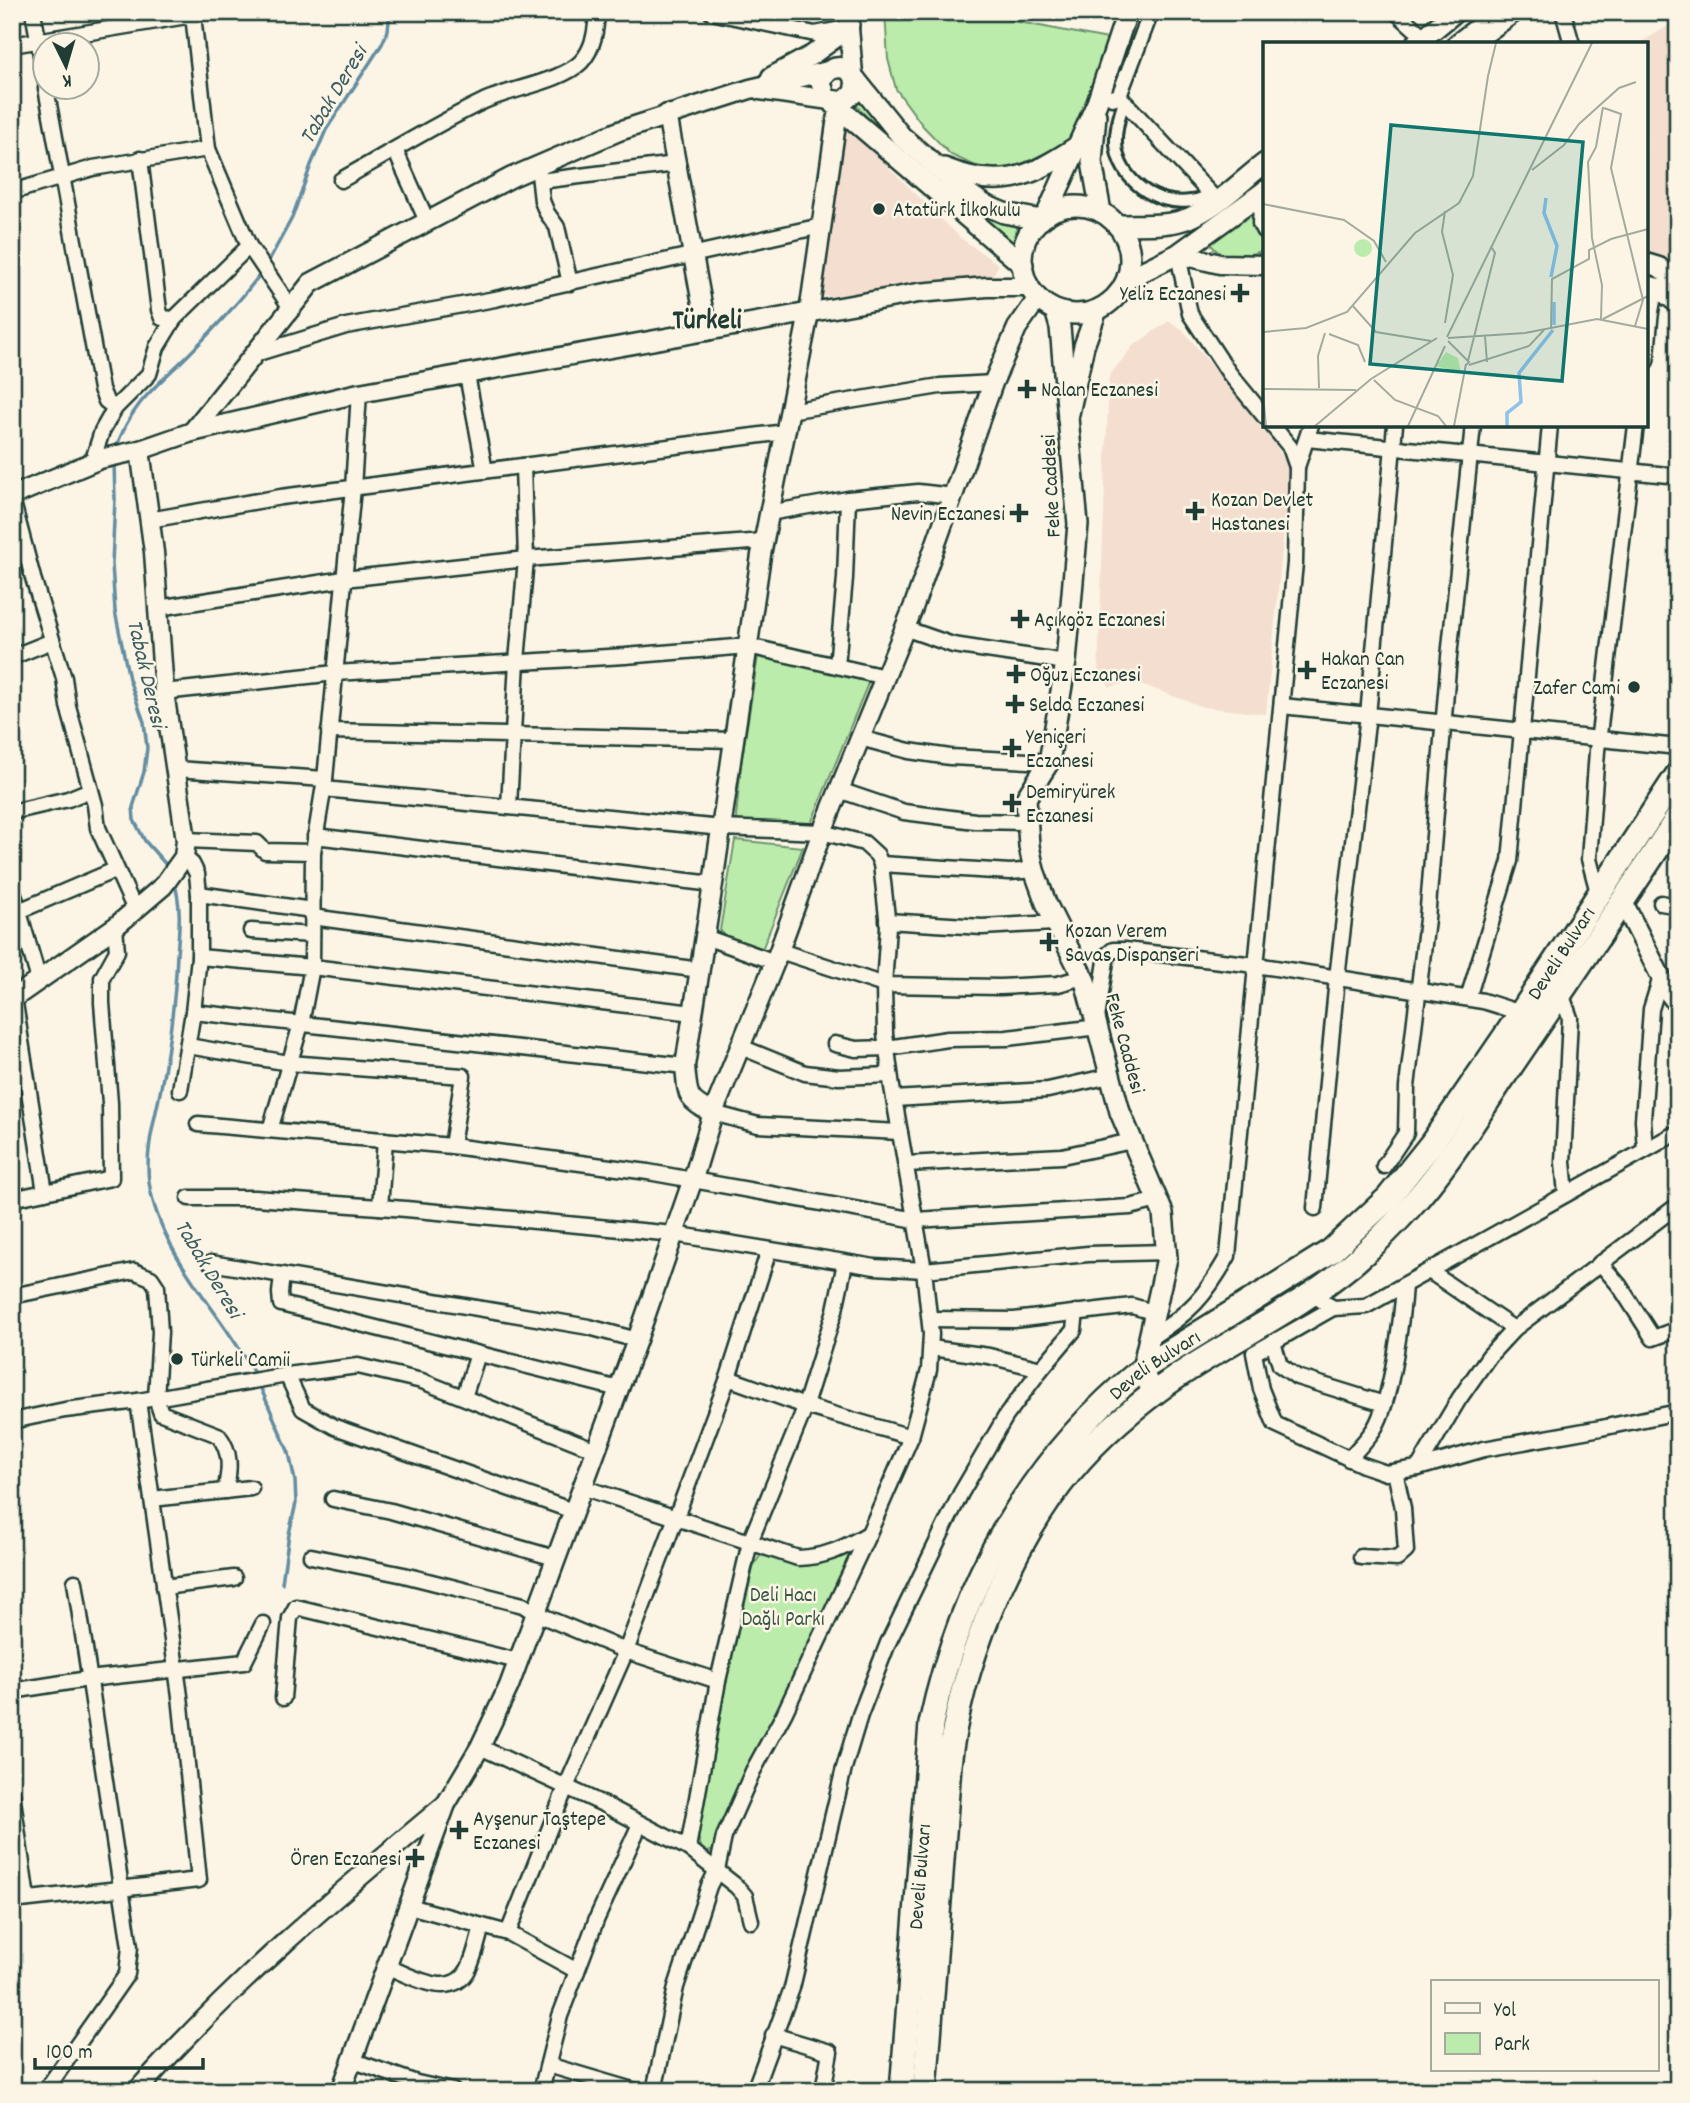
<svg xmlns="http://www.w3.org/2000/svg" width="1690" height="2103" font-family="Dekko,sans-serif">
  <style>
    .built { fill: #f4ded0 }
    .green { fill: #bcecab; stroke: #6e9470; stroke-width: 2 }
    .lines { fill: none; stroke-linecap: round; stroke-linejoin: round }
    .stream { stroke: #628da2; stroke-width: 3.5 }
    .pedestrian-casing { stroke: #1f3d34; stroke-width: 16 }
    .minor-casing { stroke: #1f3d34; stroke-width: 19 }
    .tertiary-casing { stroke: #1f3d34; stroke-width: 23 }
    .secondary-casing { stroke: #1f3d34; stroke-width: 24 }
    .trunk-casing { stroke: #1f3d34; stroke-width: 28 }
    .pedestrian { stroke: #fcf5e5; stroke-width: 10 }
    .minor { stroke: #fcf5e5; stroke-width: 14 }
    .tertiary { stroke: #fcf5e5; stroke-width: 18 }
    .secondary { stroke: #fcf5e5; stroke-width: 19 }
    .trunk { stroke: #fcf5e5; stroke-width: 23 }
    .poi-dot { fill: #1f3d34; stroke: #fcf5e5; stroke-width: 2.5 }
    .labels { text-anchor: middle; stroke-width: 5; stroke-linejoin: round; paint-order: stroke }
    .poi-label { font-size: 21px; fill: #1f3d34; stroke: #fcf5e5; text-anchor: start }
    .street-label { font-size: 21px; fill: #1f3d34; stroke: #fcf5e5 }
    .park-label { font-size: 21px; fill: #375746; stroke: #fcf5e5 }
    .water-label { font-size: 23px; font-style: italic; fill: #3b5e62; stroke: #fcf5e5 }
    .district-label { font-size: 28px; font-weight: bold; fill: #1f3d34; stroke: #fcf5e5 }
    .inset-river { fill: none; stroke: #8ec2eb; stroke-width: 3.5 }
    .inset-road { fill: none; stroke: #a4ab9e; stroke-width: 2 }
    .view { fill: #0f766e; fill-opacity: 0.15; stroke: #0f766e; stroke-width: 3.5 }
    .inset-edge { fill: none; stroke: #1f3d34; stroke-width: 3.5 }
  </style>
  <rect width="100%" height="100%" fill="#fcf5e5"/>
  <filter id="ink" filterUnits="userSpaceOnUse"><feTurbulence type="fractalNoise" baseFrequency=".0143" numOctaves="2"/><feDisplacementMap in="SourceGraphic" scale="14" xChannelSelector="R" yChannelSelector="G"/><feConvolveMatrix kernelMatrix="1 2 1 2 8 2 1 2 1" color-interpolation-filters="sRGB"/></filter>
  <g filter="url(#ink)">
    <g class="built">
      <polygon points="1678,20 1678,269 1646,253 1646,44 1638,44"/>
      <polygon points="845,125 962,239 999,265 991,277 821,297 834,169"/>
      <polygon points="1169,321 1182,329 1277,447 1290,469 1266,714 1203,707 1133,681 1110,687 1098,671 1109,376 1133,346"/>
    </g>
    <g class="green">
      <polygon points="885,12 967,12 1113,40 1072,143 1052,160 1009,169 978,167 951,155 923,126 896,89 888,59"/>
      <polygon points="860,98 890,139 917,163 1018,223 1012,250 890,142 853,102"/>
      <path d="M1255,209c1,21 4,23 10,41 -19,6 -44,14 -55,-8z"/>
      <polygon points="758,656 838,672 869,681 810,826 740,822 736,818 741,764"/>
      <polygon points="735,840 803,847 761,952 725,936 720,930"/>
      <path d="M852,1551l-54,122 -78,155 -3,16 -5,7 -5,1 -5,-2 -5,-16 24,-141 33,-128 6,-9c14,-3 29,5 44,7 16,2 33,-6 48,-12z"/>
    </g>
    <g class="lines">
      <g class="stream">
        <polyline points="267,264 292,218 311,165 326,130 382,44 388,30 390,12"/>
        <path d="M116,449c14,-45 41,-63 72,-94 26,-26 51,-52 73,-82"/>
        <polyline points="114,463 115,499 112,564 115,611 129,679 144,722 147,748 144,772 133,807 134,820 145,841 169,868"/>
        <path d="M174,881c8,26 5,48 3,74 -2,47 -8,92 -17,138 -6,30 -15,58 -11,89 11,74 73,130 107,195"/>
        <polyline points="259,1384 289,1453 295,1481 296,1503 289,1534 282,1583"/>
      </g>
      <g class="pedestrian-casing">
        <path id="pedestrian" d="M1124,101c-4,14 -9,28 -8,43 2,35 40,63 75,57 7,-1 14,-4 21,-6"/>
      </g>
      <g class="minor-casing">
        <g id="minor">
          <polyline points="33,12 46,82"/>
          <polyline points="711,12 815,34 848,28"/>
          <polyline points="1396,12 1424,37"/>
          <polyline points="1563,12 1572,44"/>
          <polyline points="1474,44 1518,12"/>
          <polyline points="12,45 193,15 208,149 249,246 291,308"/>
          <polyline points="46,88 101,389 106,401 115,408"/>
          <polyline points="1119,96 1217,201"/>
          <polyline points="1112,98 1119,96 1151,12"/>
          <polyline points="395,150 427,221"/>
          <polyline points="140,159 159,310 162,318 174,319"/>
          <polyline points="539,174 542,201 547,213 557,227 570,283"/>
          <path d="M341,180c47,-26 93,-55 141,-78 26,-13 79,-20 99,-40 13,-14 15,-32 16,-50"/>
          <polyline points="540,181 676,164"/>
          <polyline points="12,192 93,168 208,149"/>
          <polyline points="1178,254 1190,314 1229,373 1265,417"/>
          <polyline points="255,354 346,326 495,299 821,226"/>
          <path d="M1646,361c4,-23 2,-55 12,-73"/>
          <polyline points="467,375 485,471"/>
          <polyline points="789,411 940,386 993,383"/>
          <polyline points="1307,439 1678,476"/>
          <polyline points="92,463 102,431 115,408 149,374 157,347 174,319 249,246"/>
          <polyline points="1297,467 1311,425"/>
          <polyline points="12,499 33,578 64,678 68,706 95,805 98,828 135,910"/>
          <polyline points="769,513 848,499 918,492 953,496"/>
          <polyline points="149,520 281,497 785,432"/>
          <polyline points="158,608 344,579 526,559 764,541"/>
          <polyline points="904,628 953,645 1066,662"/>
          <polyline points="12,657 52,641"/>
          <polyline points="837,666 845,578 848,499"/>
          <polyline points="164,692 335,673 625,656 748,646 885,677"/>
          <polyline points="1282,706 1678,747"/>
          <polyline points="329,731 734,740"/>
          <polyline points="860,738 909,751 950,757 1049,762"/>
          <polyline points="176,769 325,779"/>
          <polyline points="324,789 722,828 822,832 864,843 877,855 881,864 888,926 884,985 885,1034 892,1087 924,1270 931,1334 929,1370 911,1437 869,1533 784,1714 753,1771 724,1837 717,1870 709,1886 676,1987 654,2091"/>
          <polyline points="839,790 904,812 975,821 1027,822"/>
          <polyline points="509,806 517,661 526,559 523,466"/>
          <polyline points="12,812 68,799 90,790"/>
          <polyline points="315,836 713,884"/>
          <polyline points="186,840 257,843 265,851 313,852"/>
          <polyline points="881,864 1010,872 1034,870"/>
          <polyline points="12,888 39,980"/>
          <polyline points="199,894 312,910"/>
          <polyline points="1599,896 1589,859 1597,751 1636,425"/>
          <polyline points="1661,903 1678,906"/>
          <polyline points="19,911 115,870"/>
          <polyline points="312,917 700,970"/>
          <polyline points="887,921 982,927 1055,923"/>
          <polyline points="251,931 312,935"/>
          <polyline points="705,937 775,962"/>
          <polyline points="780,951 884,985 1000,987 1058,984 1083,977"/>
          <polyline points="199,957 312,967 693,1013"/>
          <polyline points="1561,993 1570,1018 1563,1162 1566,1194"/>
          <polyline points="14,997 45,1192"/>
          <polyline points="1468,998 1510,861 1550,425"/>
          <polyline points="193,1012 685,1066"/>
          <polyline points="1097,1018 1107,955 1113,950 1125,950 1256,965 1483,1001 1521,1013"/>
          <polyline points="835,1044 856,1049 887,1048 948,1039 1007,1038 1098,1027"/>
          <polyline points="188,1046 289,1063 463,1076 452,1146"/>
          <polyline points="741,1047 805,1073 839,1077 890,1075"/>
          <polyline points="180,1090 193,1012 199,957 199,894 197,874 192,864 184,857"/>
          <polyline points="894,1099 1048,1090 1110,1076"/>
          <polyline points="713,1113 758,1125 900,1132"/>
          <polyline points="198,1124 452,1146 648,1172 916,1220 1130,1207 1158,1200"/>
          <polyline points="270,1130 301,1024 312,967 313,852 325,779 353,488 359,393"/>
          <polyline points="1645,1150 1643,1120 1651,1009 1661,977"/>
          <polyline points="906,1164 1062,1156 1132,1141"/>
          <polyline points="1384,1166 1406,1133 1407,1087 1427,919 1449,657 1473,425"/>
          <polyline points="189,1198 255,1198 406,1209 674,1234 875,1267 924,1270 1088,1254 1167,1252"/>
          <polyline points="12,1199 111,1178 110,1103 102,1003 102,978 117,951 115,927"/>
          <polyline points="380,1207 385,1140"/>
          <polyline points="1315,1208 1337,978 1368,715 1395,425"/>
          <polyline points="211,1263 589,1327 637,1340"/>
          <polyline points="1600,1263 1619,1285 1653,1338 1678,1329"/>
          <polyline points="1429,1271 1514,1329"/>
          <polyline points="282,1275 280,1293 281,1304 619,1389"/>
          <polyline points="1311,1293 1333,1308 1366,1306 1678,1132"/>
          <path d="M12,1296l122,-25 17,7 6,9 3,45 -4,66 5,15 57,22c14,17 12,36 7,56"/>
          <polyline points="1333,1308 1254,1353 1261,1389 1275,1424 1363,1465 1386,1473 1418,1468 1484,1449 1601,1428 1678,1412"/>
          <polyline points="930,1319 1014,1320 1132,1306 1156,1313"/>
          <path d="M1150,1338c40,-25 55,-41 78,-82l67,-693 2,-96 -7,-20 -18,-22"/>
          <polyline points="1273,1342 1280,1365 1297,1377 1384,1404"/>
          <polyline points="931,1348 989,1356 1041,1369 1074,1330 1076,1312"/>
          <polyline points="287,1375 303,1409 335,1427 573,1511"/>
          <polyline points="728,1378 805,1406 911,1437"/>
          <polyline points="464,1397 478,1354"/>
          <polyline points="12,1421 65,1410 138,1401 287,1375 358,1366 422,1381 596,1450"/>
          <path d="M1349,1459c8,-10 18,-19 25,-30 17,-26 28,-111 30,-144"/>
          <polyline points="1418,1468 1459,1399 1489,1356 1514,1329 1678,1205"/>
          <path d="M582,1487l216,71c28,-1 46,-10 70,-24"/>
          <polyline points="152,1499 251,1488"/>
          <polyline points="333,1499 391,1511 555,1558"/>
          <polyline points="311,1556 404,1575 523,1605 535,1613 626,1651 718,1681"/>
          <polyline points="1361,1557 1397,1559 1406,1551 1403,1508 1395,1472"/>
          <polyline points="164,1587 234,1578"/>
          <polyline points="12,1691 88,1679 244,1662 263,1624"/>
          <polyline points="283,1698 290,1618 296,1607 518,1661"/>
          <polyline points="480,1747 605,1805 688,1848 736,1886 745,1896 751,1921"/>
          <polyline points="12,1793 27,1899"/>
          <polyline points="688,1848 718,1681 750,1542 802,1415 835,1310 845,1263"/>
          <polyline points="12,1901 199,1880 180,1696 138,1401"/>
          <polyline points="409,1906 508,1933 577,1971"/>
          <polyline points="508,1933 566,1787 626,1651 728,1378 769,1250"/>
          <path d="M386,1966c25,10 66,36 83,2 6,-13 9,-28 13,-42"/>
          <polyline points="773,2035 830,2052 823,2091"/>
          <polyline points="351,2060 417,2083 453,2091"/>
          <polyline points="548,2065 636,2091"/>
          <polyline points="45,2091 127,1974 130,1947 75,1582"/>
          <polyline points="541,2091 560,2016 597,1918 640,1824"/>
          <polyline points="754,2091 792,1988 844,1768 860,1715 888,1643 961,1493 1006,1416 1041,1369"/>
        </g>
      </g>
      <g class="tertiary-casing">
        <g id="tertiary">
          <polyline points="851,12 849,28 853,74"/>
          <polyline points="771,77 812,55 849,28"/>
          <polyline points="760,90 830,100"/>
          <polyline points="667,114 707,331"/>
          <polyline points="1264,191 1262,223 1265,229"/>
          <polyline points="1178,254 1220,264 1265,265"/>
          <polyline points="1646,263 1659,267 1678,282"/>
          <polyline points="1646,285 1658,288 1678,304"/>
          <polyline points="192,432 311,283 512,177 619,131 750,89 828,71"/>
          <polyline points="12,496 100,459 140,450 192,432 359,393 918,293 987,287 1029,287"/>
          <polyline points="1623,902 1669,993 1678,1005"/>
          <polyline points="12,999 115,927 163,886 184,857 186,840 164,692 154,552 140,450"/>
          <path d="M713,1113c-28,-13 -25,-18 -28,-47l28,-182 48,-329 48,-242 27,-189 4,-16"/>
          <path d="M137,2091c92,-105 201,-197 309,-287"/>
          <polyline points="341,2091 446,1804 480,1747 509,1686 637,1340 693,1179 713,1113 775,962 822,832 913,608 993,383 1017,328 1038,298"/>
        </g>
      </g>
      <g class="secondary-casing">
        <g id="secondary">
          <polyline points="1416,44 1455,12"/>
          <polyline points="1457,44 1499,12"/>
          <polyline points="856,80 901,136 966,192 985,205 1004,213 1041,220"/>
          <path d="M830,100l13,2 11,-9 2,-13 -8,-11c-13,-4 -22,1 -27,13l4,14 198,169"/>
          <polyline points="1096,115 1092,162 1101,212"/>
          <path d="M944,168c55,22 84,11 132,-21"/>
          <circle cx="1076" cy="260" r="54"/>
          <polyline points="1046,216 1097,103 1127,12"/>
          <path d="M1117,225c23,-1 50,2 72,-7 28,-11 52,-37 76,-55"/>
          <polyline points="1127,279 1178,254 1265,191"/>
          <polyline points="1055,310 1060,327 1068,418 1084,346 1097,310"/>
          <polyline points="1068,418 1078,524 1066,662 1049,762 1026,798 1029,846 1034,870 1046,903 1085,981 1120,1112 1163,1213 1167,1258 1142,1369 1153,1394"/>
        </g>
      </g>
      <g class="trunk-casing">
        <g id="trunk">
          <path id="s1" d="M902,2091l29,-367c30,-141 99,-264 211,-355l189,-118 57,-53 44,-55 89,-130 157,-239"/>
          <path d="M925,2091l24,-326c11,-98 59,-217 121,-293 31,-38 71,-71 111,-98 56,-37 119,-67 171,-110 20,-17 39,-36 57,-56 40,-44 71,-97 104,-145 56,-82 111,-163 165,-246"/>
        </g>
      </g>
      <use href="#pedestrian" class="pedestrian"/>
      <use href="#minor" class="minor"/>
      <use href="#tertiary" class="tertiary"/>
      <use href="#secondary" class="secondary"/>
      <use href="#trunk" class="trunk"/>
    </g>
  </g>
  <g class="poi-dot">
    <circle cx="879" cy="209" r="7"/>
    <path d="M1236.5 282.5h7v7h7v7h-7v7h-7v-7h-7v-7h7z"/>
    <path d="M1023.5 378.5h7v7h7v7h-7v7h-7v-7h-7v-7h7z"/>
    <path d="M1191.5 500.5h7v7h7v7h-7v7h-7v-7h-7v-7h7z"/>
    <path d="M1015.5 502.5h7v7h7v7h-7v7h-7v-7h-7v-7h7z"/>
    <path d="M1016.5 608.5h7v7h7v7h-7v7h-7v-7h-7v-7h7z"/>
    <path d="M1303.5 659.5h7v7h7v7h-7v7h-7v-7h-7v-7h7z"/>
    <path d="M1012.5 663.5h7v7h7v7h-7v7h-7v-7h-7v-7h7z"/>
    <circle cx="1634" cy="687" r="7"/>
    <path d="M1011.5 693.5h7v7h7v7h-7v7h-7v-7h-7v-7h7z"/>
    <path d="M1008.5 737.5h7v7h7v7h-7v7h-7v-7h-7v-7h7z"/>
    <path d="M1008.5 792.5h7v7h7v7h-7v7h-7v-7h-7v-7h7z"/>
    <path d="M1045.5 931.5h7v7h7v7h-7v7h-7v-7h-7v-7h7z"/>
    <circle cx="177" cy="1359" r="7"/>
    <path d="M455.5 1819.5h7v7h7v7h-7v7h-7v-7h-7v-7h7z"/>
    <path d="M411.5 1847.5h7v7h7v7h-7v7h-7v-7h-7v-7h7z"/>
  </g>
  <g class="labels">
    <g class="poi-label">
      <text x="893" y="216">Atatürk İlkokulu</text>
      <text x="1226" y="300" text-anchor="end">Yeliz Eczanesi</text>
      <text x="1041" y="396">Nalan Eczanesi</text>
      <text x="1211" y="506">Kozan Devlet<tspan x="1211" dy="24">Hastanesi</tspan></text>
      <text x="1005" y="520" text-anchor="end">Nevin Eczanesi</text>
      <text x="1034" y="626">Açıkgöz Eczanesi</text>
      <text x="1321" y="665">Hakan Can<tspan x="1321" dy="24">Eczanesi</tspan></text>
      <text x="1030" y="681">Oğuz Eczanesi</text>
      <text x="1620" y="694" text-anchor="end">Zafer Cami</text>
      <text x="1029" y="711">Selda Eczanesi</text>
      <text x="1026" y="743">Yeniçeri<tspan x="1026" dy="24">Eczanesi</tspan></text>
      <text x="1026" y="798">Demiryürek<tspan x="1026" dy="24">Eczanesi</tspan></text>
      <text x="1065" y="937">Kozan Verem<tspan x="1065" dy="24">Savas Dispanseri</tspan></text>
      <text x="191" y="1366">Türkeli Camii</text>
      <text x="473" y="1825">Ayşenur Taştepe<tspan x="473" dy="24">Eczanesi</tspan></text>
      <text x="401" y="1865" text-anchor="end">Ören Eczanesi</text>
    </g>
    <g class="street-label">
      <text transform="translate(1050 486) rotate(-93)" y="7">Feke Caddesi</text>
      <text dy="7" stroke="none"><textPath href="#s1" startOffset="1390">Develi Bulvarı</textPath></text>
      <text transform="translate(1126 1043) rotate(75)" y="7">Feke Caddesi</text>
      <text dy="7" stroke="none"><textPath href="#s1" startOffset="802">Develi Bulvarı</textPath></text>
      <text dy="7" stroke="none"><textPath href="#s1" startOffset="215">Develi Bulvarı</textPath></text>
    </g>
    <g class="park-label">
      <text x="783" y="1601">Deli Hacı<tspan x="783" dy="24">Dağlı Parkı</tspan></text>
    </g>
    <g class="water-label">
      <text transform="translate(332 94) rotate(-59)" y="8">Tabak Deresi</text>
      <text transform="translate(148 673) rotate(77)" y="8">Tabak Deresi</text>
      <text transform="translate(210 1268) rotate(59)" y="8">Tabak Deresi</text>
    </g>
    <g class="district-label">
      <text x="707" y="328">Türkeli</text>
    </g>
  </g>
  <g transform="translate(1263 42)">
    <rect width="385" height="385" fill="#fcf5e5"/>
    <path d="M91 206a9 9 0 1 1 18 0a9 9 0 1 1-18 0ZM183,310l12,6 3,15 -25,-7z" fill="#bcecab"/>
    <path class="inset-river" d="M283,156l-2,15 13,33 -6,31M291,283v-23M244,384v-13l14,-11 -2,-29 34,-43"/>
    <path class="inset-road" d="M225,34l8,-33M341,66l17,6 -10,54 32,132 -8,26M269,128l32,-25 15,-21 40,-36 17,-6M0,162l81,16 30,21 12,21M89,263l24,27 55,9M338,277l1,-34 -10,-47 -4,-76 8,-15 7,-40M340,277l45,-23M182,281l8,-48 -11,-43 3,-21M288,287l1,-50 37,-20v-9l22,-11 37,-10M0,290l43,-4 41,-16 68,-79 44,-30 14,-27 15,-100M66,292l29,11 7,17M222,294l2,26M184,295l145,-294M185,296l77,-5 72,-14 51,10M185,299l21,21 -3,3M205,319l27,-108 -3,-5M206,323l60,-19 15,-16M111,338l21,20 43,16 8,10M56,346l-1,-32 7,-23M0,347l93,1M0,352l3,32M52,384l56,-47 66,-41M145,384l37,-80M191,384l12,-62"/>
    <path class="view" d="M128,83l192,17 -21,239 -192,-17z"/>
    <rect width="385" height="385" class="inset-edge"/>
  </g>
  <rect width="1690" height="2103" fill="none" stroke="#fcf5e5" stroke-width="42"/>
  <rect x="21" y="21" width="1648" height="2061" fill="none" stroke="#1f3d34" stroke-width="2.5" filter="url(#ink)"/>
  <rect x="1431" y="1980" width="228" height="91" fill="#fcf5e5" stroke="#a4ab9e" stroke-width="2"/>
  <rect x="1445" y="2003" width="35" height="10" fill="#fcf5e5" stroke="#a4ab9e" stroke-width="2"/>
  <text x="1494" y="2016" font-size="21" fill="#1f3d34">Yol</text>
  <rect x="1445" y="2033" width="35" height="21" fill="#bcecab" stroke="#a4ab9e" stroke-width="2"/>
  <text x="1494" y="2050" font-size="21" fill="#1f3d34">Park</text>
  <g transform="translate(66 66) rotate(175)"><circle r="33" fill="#fcf5e5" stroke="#a4ab9e" stroke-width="2"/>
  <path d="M0-5L12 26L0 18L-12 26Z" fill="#1f3d34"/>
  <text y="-10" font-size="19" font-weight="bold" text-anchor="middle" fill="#1f3d34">K</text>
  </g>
  <path d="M35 2058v10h168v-10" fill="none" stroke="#1f3d34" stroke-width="3.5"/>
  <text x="46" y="2058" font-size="21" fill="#1f3d34" stroke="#fcf5e5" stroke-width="5" paint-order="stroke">100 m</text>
</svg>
